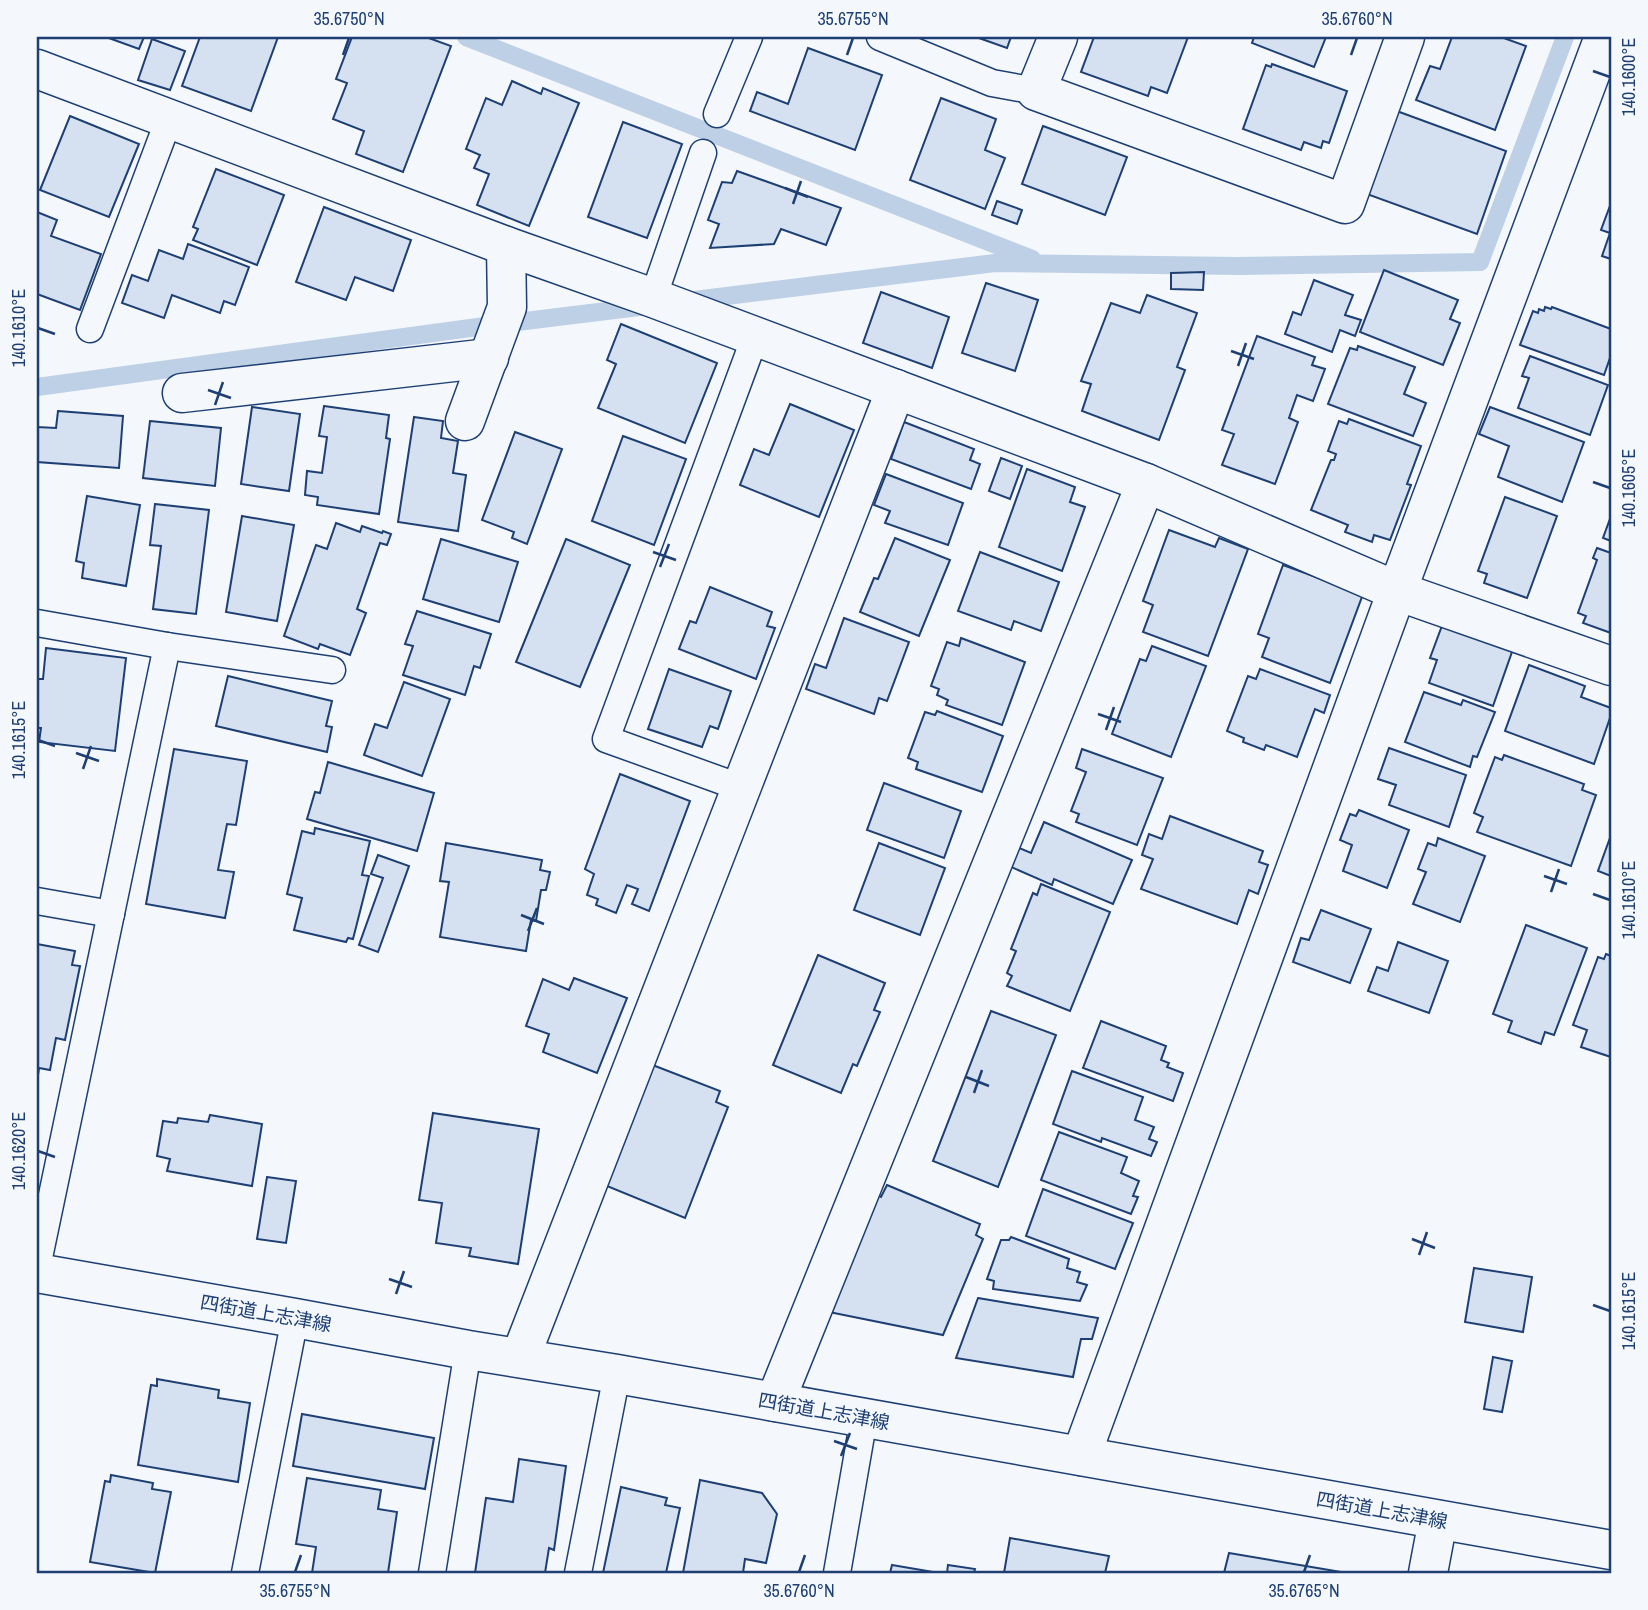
<svg xmlns="http://www.w3.org/2000/svg" width="1648" height="1610" font-family="'Archivo Narrow','Noto Sans JP',sans-serif">
  <style>
    .lines { fill: none; stroke-linecap: round; stroke-linejoin: round }
    .stream { stroke: #bed0e5; stroke-width: 18 }
    .building { fill: #d5e0f0; stroke: #1d3f73; stroke-width: 2 }
    .service-casing { stroke: #1d3f73; stroke-width: 29 }
    .minor-casing { stroke: #1d3f73; stroke-width: 41 }
    .secondary-casing { stroke: #1d3f73; stroke-width: 41 }
    .service { stroke: #f4f7fb; stroke-width: 26 }
    .minor { stroke: #f4f7fb; stroke-width: 38 }
    .secondary { stroke: #f4f7fb; stroke-width: 38 }
    .ticks { fill: none; stroke: #1d3f73; stroke-width: 2.5 }
    .labels { text-anchor: middle; stroke-width: 5; stroke-linejoin: round; paint-order: stroke }
    .street-label { font-size: 19px; fill: #1d3f73; stroke: #f4f7fb }
    .neatline { fill: none; stroke: #1d3f73; stroke-width: 2.5 }
    .ticks-label { font-size: 18px; text-anchor: middle; fill: #1d3f73 }
  </style>
  <rect width="100%" height="100%" fill="#f4f7fb"/>
  <g class="lines">
    <g class="stream">
      <polyline points="466,37 1032,259"/>
      <polyline points="686,301 995,263 1238,266 1480,262 1565,37"/>
      <polyline points="37,387 485,326 647,306"/>
    </g>
  </g>
  <g class="building">
    <polygon points="106,37 144,37 139,49"/>
    <polygon points="200,37 278,37 251,111 182,86"/>
    <polygon points="352,37 426,37 451,46 403,172 356,154 364,131 333,119 347,83 336,79"/>
    <polygon points="976,37 1011,37 1007,48"/>
    <polygon points="1094,37 1188,37 1167,93 1151,87 1148,96 1081,72"/>
    <polygon points="1254,37 1326,37 1314,67 1252,43"/>
    <polygon points="1452,37 1501,37 1526,46 1495,130 1416,100 1430,66 1440,69"/>
    <polygon points="152,39 185,51 170,90 138,80"/>
    <polygon points="808,48 882,75 855,150 750,111 757,92 788,104"/>
    <polygon points="1272,64 1347,91 1329,143 1323,141 1321,148 1304,142 1301,150 1243,129 1266,65 1271,67"/>
    <polygon points="512,81 541,94 543,88 579,103 529,226 477,205 489,174 474,168 480,155 466,149 486,98 502,105"/>
    <polygon points="941,98 996,119 985,150 1005,158 985,209 910,180"/>
    <polygon points="1394,110 1506,151 1477,234 1364,193"/>
    <polygon points="70,116 139,144 109,217 40,190"/>
    <polygon points="623,122 682,144 647,238 588,217"/>
    <polygon points="1043,126 1127,157 1105,215 1022,184"/>
    <polygon points="216,169 284,195 257,265 193,240 198,229 193,227"/>
    <polygon points="737,171 841,208 826,245 781,229 774,244 710,248 719,224 708,220 722,182 732,183"/>
    <polygon points="997,201 1022,210 1017,224 992,215"/>
    <polygon points="1611,203 1611,259 1602,256 1610,233 1601,230"/>
    <polygon points="324,207 411,240 393,291 355,277 346,300 296,282"/>
    <polygon points="37,212 57,220 51,236 101,254 80,310 37,294"/>
    <polygon points="188,244 249,267 235,305 224,301 220,313 172,295 164,318 122,303 132,275 148,281 159,250 183,259"/>
    <polygon points="1384,270 1458,300 1450,319 1460,323 1443,365 1360,332"/>
    <polygon points="1204,272 1203,290 1171,289 1171,273"/>
    <polygon points="1314,280 1353,295 1345,315 1361,320 1355,336 1340,330 1332,352 1285,334 1293,312 1301,315"/>
    <polygon points="986,283 1038,300 1015,371 962,353"/>
    <polygon points="881,292 949,317 932,368 863,343"/>
    <polygon points="1147,295 1197,313 1177,367 1185,370 1159,440 1082,411 1091,384 1081,381 1111,303 1140,313"/>
    <polygon points="1545,307 1551,309 1552,307 1611,329 1611,355 1604,375 1520,345 1533,311 1538,313 1539,309 1544,311"/>
    <polygon points="621,324 717,363 685,443 598,408 616,364 607,360"/>
    <polygon points="1257,336 1315,357 1312,365 1325,369 1313,401 1297,395 1289,418 1298,422 1275,484 1222,465 1234,434 1222,430"/>
    <polygon points="1358,346 1415,367 1404,394 1426,403 1413,436 1328,404 1350,348 1357,350"/>
    <polygon points="1530,356 1608,385 1590,435 1518,408 1529,378 1522,376"/>
    <polygon points="790,404 854,430 819,517 740,485 754,449 769,455"/>
    <polygon points="324,406 389,415 386,438 390,439 379,514 317,505 318,497 305,495 307,471 322,473 327,437 319,436"/>
    <polygon points="252,407 300,414 289,491 241,484"/>
    <polygon points="1490,407 1584,442 1562,502 1498,477 1509,446 1479,434"/>
    <polygon points="58,411 123,416 119,468 37,462 37,427 56,428"/>
    <polygon points="414,417 443,421 441,438 458,441 453,473 466,475 458,531 398,522"/>
    <polygon points="1349,419 1421,446 1407,484 1411,485 1390,540 1374,535 1372,542 1345,532 1348,525 1311,510 1331,460 1334,460 1336,454 1328,451 1339,421 1347,424"/>
    <polygon points="150,421 221,428 215,486 143,478"/>
    <polygon points="904,422 974,449 970,460 980,464 971,489 891,459"/>
    <polygon points="515,432 562,449 527,544 512,538 514,532 482,520"/>
    <polygon points="623,436 686,459 654,545 592,521"/>
    <polygon points="1001,458 1022,466 1010,499 989,491"/>
    <polygon points="1027,469 1075,487 1070,502 1085,507 1062,571 999,547"/>
    <polygon points="886,474 963,503 948,545 885,523 890,511 874,505"/>
    <polygon points="87,496 140,505 126,586 82,578 84,563 76,561"/>
    <polygon points="1505,497 1557,516 1527,598 1484,583 1487,574 1478,571"/>
    <polygon points="155,504 209,510 196,614 153,609 161,546 150,545"/>
    <polygon points="242,516 294,525 277,621 226,612"/>
    <polygon points="1611,516 1611,541 1603,538"/>
    <polygon points="336,523 360,532 362,526 382,533 383,531 391,534 387,545 380,543 357,609 366,613 350,655 320,644 318,649 284,636 316,545 327,549"/>
    <polygon points="1169,530 1215,547 1219,538 1248,549 1208,656 1143,632 1153,605 1143,601"/>
    <polygon points="895,538 950,560 919,636 860,612 874,578 878,579"/>
    <polygon points="441,539 518,562 499,622 423,599"/>
    <polygon points="566,539 630,565 580,687 516,662"/>
    <polygon points="1597,548 1611,553 1611,633 1583,623 1586,616 1578,613 1597,560 1593,558"/>
    <polygon points="980,552 1059,582 1041,631 1014,621 1011,630 958,611"/>
    <polygon points="1283,565 1363,594 1330,683 1262,657 1269,638 1258,634"/>
    <polygon points="710,587 772,612 767,626 775,628 756,679 679,649 690,621 696,623"/>
    <polygon points="417,611 491,634 480,668 474,666 465,695 403,675 413,646 405,644"/>
    <polygon points="844,618 909,642 887,701 879,698 874,714 806,689 815,664 826,668"/>
    <polygon points="1443,623 1513,649 1493,706 1429,683 1437,660 1430,658"/>
    <polygon points="961,638 1025,662 1002,725 946,705 948,700 937,695 939,689 931,686 947,642 959,646"/>
    <polygon points="1152,646 1206,666 1171,757 1112,734 1140,659 1146,661"/>
    <polygon points="46,648 126,658 115,751 39,742 41,728 37,728 37,679 43,679"/>
    <polygon points="1529,665 1585,686 1581,697 1611,708 1611,715 1594,764 1505,731"/>
    <polygon points="669,669 731,691 718,729 710,726 702,747 648,729"/>
    <polygon points="1260,669 1330,695 1324,713 1315,709 1297,757 1266,745 1264,750 1243,742 1244,738 1227,731 1248,676 1256,679"/>
    <polygon points="228,676 332,701 326,726 332,727 327,752 216,726"/>
    <polygon points="404,682 450,699 422,776 364,755 375,724 387,728"/>
    <polygon points="1424,692 1461,705 1463,700 1495,712 1477,757 1473,756 1470,767 1405,742"/>
    <polygon points="937,711 1003,736 982,792 916,769 918,762 908,758 925,712 935,715"/>
    <polygon points="1389,748 1466,775 1449,827 1389,805 1396,785 1378,779"/>
    <polygon points="174,749 247,761 236,825 227,824 218,870 234,872 225,918 146,904"/>
    <polygon points="1082,749 1163,778 1137,845 1076,822 1079,814 1071,811 1086,772 1076,768"/>
    <polygon points="1504,755 1584,784 1582,790 1596,795 1571,866 1477,832 1483,817 1474,813 1495,757 1502,760"/>
    <polygon points="328,762 434,793 417,851 307,819 315,792 320,793"/>
    <polygon points="620,774 690,801 649,911 632,904 638,889 627,885 616,913 596,905 598,899 587,895 594,874 585,869"/>
    <polygon points="884,783 961,811 944,858 867,830"/>
    <polygon points="1359,810 1409,830 1387,888 1343,871 1352,845 1340,840 1350,814 1356,816"/>
    <polygon points="1170,816 1263,851 1259,862 1268,865 1258,894 1249,890 1237,924 1141,889 1153,859 1142,855 1149,834 1162,839"/>
    <polygon points="1044,822 1132,860 1113,904 1054,879 1052,885 1009,866 1017,847 1031,853"/>
    <polygon points="315,828 370,841 362,875 369,876 353,939 348,938 346,942 294,930 302,898 287,894 302,831 314,834"/>
    <polygon points="1611,835 1611,876 1598,871"/>
    <polygon points="1438,838 1485,856 1460,922 1413,904 1426,872 1418,869 1428,843 1436,846"/>
    <polygon points="446,843 542,860 540,870 550,872 546,890 541,890 536,921 531,920 526,951 440,937 449,882 440,881"/>
    <polygon points="879,843 945,868 920,935 854,910"/>
    <polygon points="378,855 409,866 378,952 359,945 383,878 371,874"/>
    <polygon points="1041,884 1110,912 1070,1011 1007,986 1012,976 1007,973 1016,951 1011,949 1033,893 1037,895"/>
    <polygon points="1321,910 1371,929 1350,983 1293,962 1301,938 1309,940"/>
    <polygon points="1526,925 1587,948 1554,1035 1545,1032 1541,1044 1508,1032 1512,1021 1493,1014"/>
    <polygon points="1398,942 1448,961 1429,1013 1368,991 1377,967 1388,971"/>
    <polygon points="37,944 75,951 72,965 80,966 65,1040 56,1038 50,1070 39,1068 37,1082"/>
    <polygon points="1606,954 1611,956 1611,1057 1581,1047 1587,1030 1573,1025 1598,957 1604,959"/>
    <polygon points="818,955 885,983 874,1010 880,1012 857,1066 853,1064 841,1093 773,1065"/>
    <polygon points="574,978 627,998 597,1073 543,1052 549,1034 526,1026 543,979 569,990"/>
    <polygon points="991,1011 1056,1035 998,1187 933,1161"/>
    <polygon points="1101,1021 1166,1046 1161,1060 1169,1063 1167,1067 1183,1073 1173,1101 1083,1068"/>
    <polygon points="650,1064 720,1091 716,1102 728,1107 685,1218 602,1184"/>
    <polygon points="1072,1071 1143,1097 1135,1120 1154,1127 1149,1139 1157,1142 1151,1156 1102,1138 1101,1142 1053,1124"/>
    <polygon points="433,1113 539,1129 518,1264 469,1256 471,1248 436,1243 442,1203 419,1200"/>
    <polygon points="210,1115 262,1124 252,1186 167,1171 170,1159 157,1156 163,1121 177,1123 178,1118 208,1122"/>
    <polygon points="1059,1132 1127,1157 1121,1173 1139,1181 1133,1196 1138,1197 1131,1214 1041,1180"/>
    <polygon points="267,1177 296,1181 286,1243 257,1239"/>
    <polygon points="887,1185 980,1224 976,1235 983,1239 943,1335 829,1312 871,1192 881,1197"/>
    <polygon points="1043,1189 1133,1223 1115,1269 1026,1236"/>
    <polygon points="1011,1237 1069,1259 1067,1268 1080,1272 1077,1282 1087,1285 1080,1301 993,1289 994,1281 987,1279 1001,1240 1009,1240"/>
    <polygon points="1474,1268 1532,1277 1523,1332 1465,1322"/>
    <polygon points="978,1298 1098,1318 1092,1339 1081,1339 1073,1377 956,1358"/>
    <polygon points="1493,1357 1512,1361 1502,1412 1484,1409"/>
    <polygon points="157,1379 219,1390 218,1398 250,1403 238,1482 138,1465 151,1385 157,1386"/>
    <polygon points="302,1414 434,1438 425,1489 293,1466"/>
    <polygon points="519,1459 566,1466 554,1550 549,1548 545,1573 475,1573 486,1498 513,1502"/>
    <polygon points="111,1475 153,1483 152,1489 171,1492 155,1573 90,1562 105,1481 110,1482"/>
    <polygon points="307,1478 381,1490 378,1509 397,1512 388,1573 312,1573 316,1547 296,1544"/>
    <polygon points="700,1480 762,1493 777,1514 766,1563 745,1559 743,1573 683,1573"/>
    <polygon points="621,1487 667,1498 665,1505 680,1508 666,1573 603,1573"/>
    <polygon points="1010,1538 1109,1556 1105,1573 1004,1573"/>
    <polygon points="1229,1553 1347,1573 1224,1573"/>
    <polygon points="892,1565 939,1573 890,1573"/>
    <polygon points="948,1565 975,1569 974,1573 947,1573"/>
  </g>
  <g class="lines">
    <g class="service-casing">
      <g id="service">
        <polyline points="880,37 992,83 1036,91"/>
        <polyline points="717,114 749,37"/>
        <polyline points="653,298 703,153"/>
        <polyline points="90,329 169,119"/>
        <polyline points="37,623 167,646 332,670"/>
        <polyline points="742,788 606,739 755,337"/>
        <polyline points="37,901 111,914"/>
        <polyline points="37,1267 167,646"/>
        <polyline points="245,1573 295,1318"/>
        <polyline points="432,1573 468,1350"/>
        <polyline points="578,1573 617,1374"/>
        <polyline points="837,1573 864,1418"/>
      </g>
    </g>
    <g class="minor-casing">
      <g id="minor">
        <polyline points="1058,37 1036,91 1345,204 1405,37"/>
        <polyline points="37,69 506,246 653,298 1146,483 1397,591 1611,666"/>
        <polyline points="182,393 489,358"/>
        <polyline points="465,421 507,307 506,246"/>
        <polyline points="520,1358 896,389"/>
        <polyline points="775,1402 1146,483"/>
        <polyline points="1081,1456 1397,591 1604,37"/>
        <polyline points="1428,1573 1438,1520"/>
      </g>
    </g>
    <g class="secondary-casing">
      <polyline id="secondary" points="37,1273 295,1318 468,1350 617,1374 1611,1550"/>
    </g>
    <use href="#service" class="service"/>
    <use href="#minor" class="minor"/>
    <use href="#secondary" class="secondary"/>
  </g>
  <path class="ticks" d="M343,55l6,-17M847,55l6,-17M1351,55l6,-17M1593,71l17,6M785,188l23,9M793,204l8,-23M38,328l17,6M1231,351l23,8M1238,366l8,-23M208,390l23,8M215,405l8,-23M1593,482l17,6M653,552l23,8M660,567l9,-23M1098,714l23,8M1106,730l8,-23M38,740l17,6M76,753l23,8M83,769l8,-23M1544,876l23,8M1551,892l8,-23M1593,894l17,6M521,915l23,9M528,931l9,-23M966,1077l23,9M974,1093l8,-23M38,1151l17,6M1412,1239l23,9M1419,1255l8,-23M389,1279l23,8M396,1294l8,-23M1593,1305l17,6M834,1441l23,8M841,1456l9,-23M295,1572l6,-17M799,1572l6,-17M1304,1572l6,-17"/>
  <g class="labels">
    <g class="street-label">
      <text transform="translate(266 1313) rotate(10)" y="7">四街道上志津線</text>
      <text transform="translate(824 1411) rotate(10)" y="7">四街道上志津線</text>
      <text transform="translate(1382 1510) rotate(10)" y="7">四街道上志津線</text>
    </g>
  </g>
  <rect width="1648" height="1610" fill="none" stroke="#f4f7fb" stroke-width="77"/>
  <rect x="38" y="38" width="1572" height="1534" class="neatline"/>
  <g class="ticks-label">
    <text x="349" y="25">35.6750°N</text>
    <text x="853" y="25">35.6755°N</text>
    <text x="1357" y="25">35.6760°N</text>
    <text transform="translate(1629 77) rotate(-90)" y="6">140.1600°E</text>
    <text transform="translate(19 328) rotate(-90)" y="6">140.1610°E</text>
    <text transform="translate(1629 488) rotate(-90)" y="6">140.1605°E</text>
    <text transform="translate(19 740) rotate(-90)" y="6">140.1615°E</text>
    <text transform="translate(1629 900) rotate(-90)" y="6">140.1610°E</text>
    <text transform="translate(19 1151) rotate(-90)" y="6">140.1620°E</text>
    <text transform="translate(1629 1311) rotate(-90)" y="6">140.1615°E</text>
    <text x="295" y="1597">35.6755°N</text>
    <text x="799" y="1597">35.6760°N</text>
    <text x="1304" y="1597">35.6765°N</text>
  </g>
</svg>
